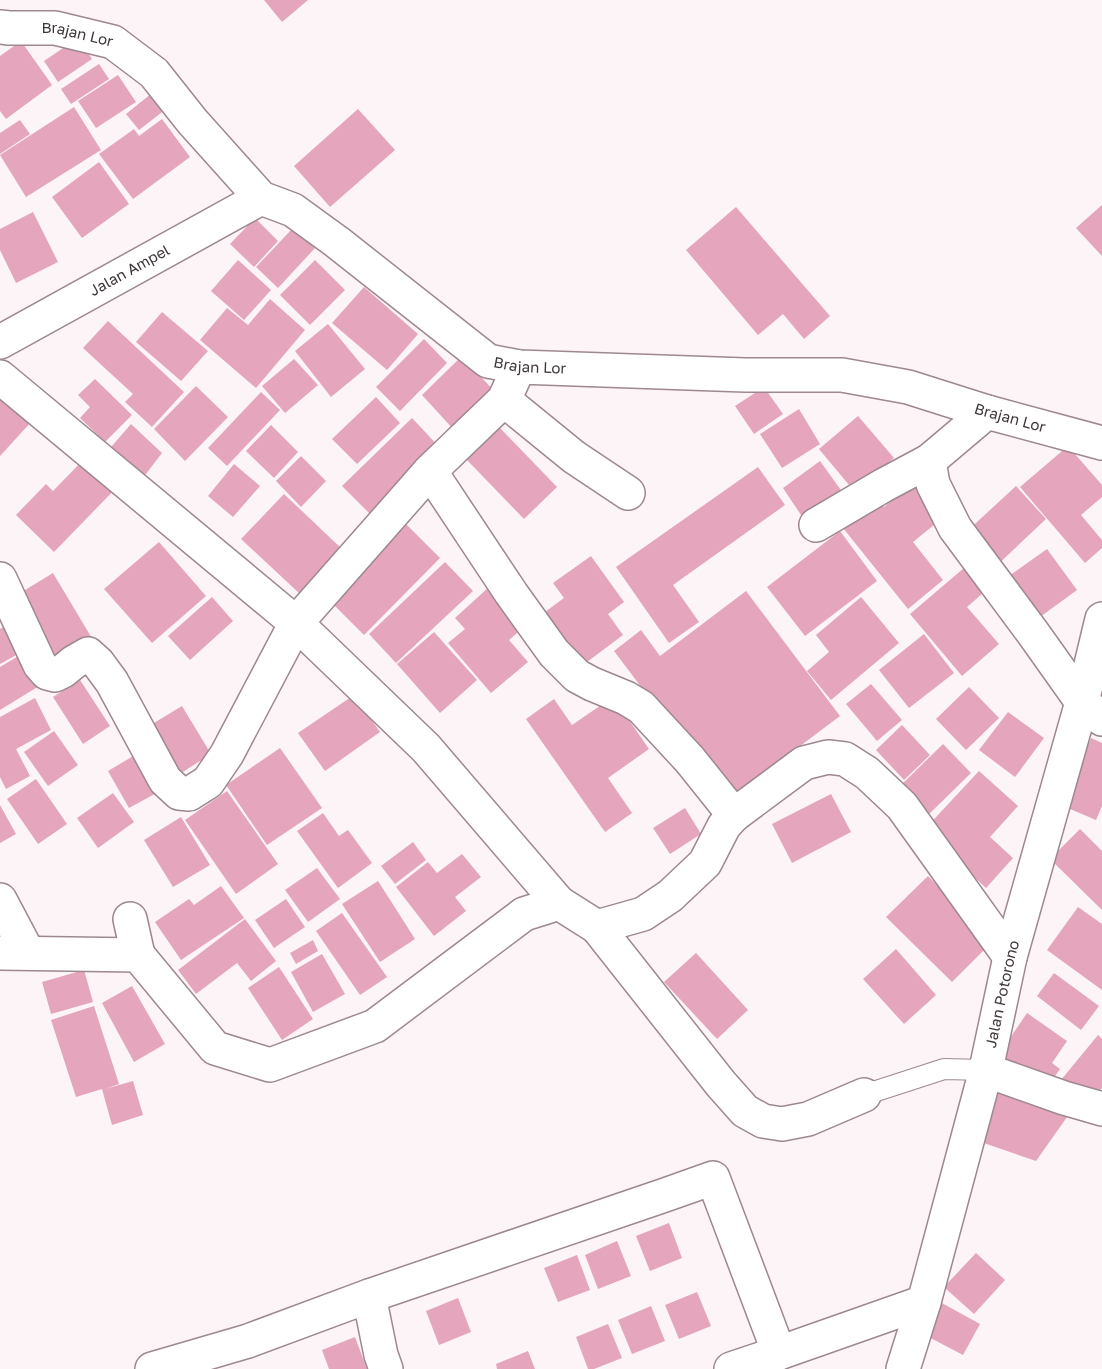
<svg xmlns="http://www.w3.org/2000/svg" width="1102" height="1369" font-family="'Golos Text',sans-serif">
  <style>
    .building { fill: #e4a5bd }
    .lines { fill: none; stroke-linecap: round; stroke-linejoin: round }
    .service-casing { stroke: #9d888f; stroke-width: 22 }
    .minor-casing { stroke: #9d888f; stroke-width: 36 }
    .tertiary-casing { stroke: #9d888f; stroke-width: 36 }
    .service { stroke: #fff; stroke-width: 20 }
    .minor { stroke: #fff; stroke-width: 33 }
    .tertiary { stroke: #fff; stroke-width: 33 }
    .labels { text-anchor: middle; stroke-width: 4.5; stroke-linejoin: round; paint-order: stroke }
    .street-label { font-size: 15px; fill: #3f363a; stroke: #fff }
  </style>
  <rect width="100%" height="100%" fill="#fdf4f7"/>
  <g class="building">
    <polygon points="264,0 308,0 282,22"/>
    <polygon points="78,38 92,59 58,82 44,61"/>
    <polygon points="21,41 52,85 6,119 0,111 0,56"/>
    <polygon points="99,64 109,79 71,104 61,89"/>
    <polygon points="118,75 136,102 96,128 78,101"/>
    <polygon points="162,85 175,102 139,130 126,114"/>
    <polygon points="74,107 101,150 26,197 0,155"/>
    <polygon points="358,109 395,150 330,207 294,166"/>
    <polygon points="162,119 190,157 133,199 99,154 134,129 139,136"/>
    <polygon points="20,120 30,134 0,154 0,133"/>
    <polygon points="99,162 129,204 82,238 52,197"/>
    <polygon points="1102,205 1102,256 1076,228"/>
    <polygon points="736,207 830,316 804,339 783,314 758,335 686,250"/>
    <polygon points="33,212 58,262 16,283 0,250 0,229"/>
    <polygon points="255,218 278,241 254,267 230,244"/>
    <polygon points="293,228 315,248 278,288 256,267"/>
    <polygon points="238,260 271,290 244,320 211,291"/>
    <polygon points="315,260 345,290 310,325 280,295"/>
    <polygon points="364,287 418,334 387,370 332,323"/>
    <polygon points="270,299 305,330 256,388 200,340 227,308 248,325"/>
    <polygon points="162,312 208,351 181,381 136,342"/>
    <polygon points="108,321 184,392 152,427 125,402 133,394 83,348"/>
    <polygon points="328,324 365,369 331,397 295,351"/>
    <polygon points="424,339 447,363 400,411 376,387"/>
    <polygon points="462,356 495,392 454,430 422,395"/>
    <polygon points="294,359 318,385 285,413 262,386"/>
    <polygon points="95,379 132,415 105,442 80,418 90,407 78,395"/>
    <polygon points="196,386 228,417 185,461 154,429"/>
    <polygon points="764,387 783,414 754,434 735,406"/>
    <polygon points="0,391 32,421 0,456"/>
    <polygon points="261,392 280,410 227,466 208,448"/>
    <polygon points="376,397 400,423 357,464 332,439"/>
    <polygon points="799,409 820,444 782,468 760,434"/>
    <polygon points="858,416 894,458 854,491 819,449"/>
    <polygon points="412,418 441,449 372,516 342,486"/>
    <polygon points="131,424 162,453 139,483 105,454"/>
    <polygon points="271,425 298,452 274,478 246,451"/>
    <polygon points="500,428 557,487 524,519 467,460"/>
    <polygon points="1068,446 1102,485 1102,497 1081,515 1102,540 1102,548 1085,563 1020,487"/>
    <polygon points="90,453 121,483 54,552 16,515 46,484 53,491"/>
    <polygon points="301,456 326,481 301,507 276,481"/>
    <polygon points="820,461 843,493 805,521 783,488"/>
    <polygon points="234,464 260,486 233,517 208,496"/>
    <polygon points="758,467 785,505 673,585 699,622 669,643 616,567"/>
    <polygon points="916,480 945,516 913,542 943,580 908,609 843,528 878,500 884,507"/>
    <polygon points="1016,486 1046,519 994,568 964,534"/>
    <polygon points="284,494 342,549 300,594 241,539"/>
    <polygon points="401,519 440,558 364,635 325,596"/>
    <polygon points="840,531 877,581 805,636 767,587"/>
    <polygon points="159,542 206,596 152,643 104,589"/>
    <polygon points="1047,549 1077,590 1040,617 1009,576"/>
    <polygon points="591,556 624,602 608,614 623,635 583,665 545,612 564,598 553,583"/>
    <polygon points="445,562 473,591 396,663 369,634"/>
    <polygon points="971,562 991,586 967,607 999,644 962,676 910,614"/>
    <polygon points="53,573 93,640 51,665 12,598"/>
    <polygon points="489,587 524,627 509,640 528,662 491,693 448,643 465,629 455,618"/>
    <polygon points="746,591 840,716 727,801 614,651 641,630 660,656"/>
    <polygon points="212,597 233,621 190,660 168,636"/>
    <polygon points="861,597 899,643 831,700 807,671 829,652 816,635"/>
    <polygon points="7,625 22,652 0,664 0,629"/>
    <polygon points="434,632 477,680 440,713 397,664"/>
    <polygon points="924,634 954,673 909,708 879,670"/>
    <polygon points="25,652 44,683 0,710 0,667"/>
    <polygon points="80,680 110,726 83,744 53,697"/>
    <polygon points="871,684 902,720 877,741 846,704"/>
    <polygon points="969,687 999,718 966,750 936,719"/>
    <polygon points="354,695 380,732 325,771 298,733"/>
    <polygon points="613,697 649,749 608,778 632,813 605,832 526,719 554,699 572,725"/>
    <polygon points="35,698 51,730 16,749 30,776 6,789 0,777 0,717"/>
    <polygon points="182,706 211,754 178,775 149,726"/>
    <polygon points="1008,712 1044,738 1015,777 979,750"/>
    <polygon points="902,725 930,755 904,780 876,750"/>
    <polygon points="54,731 78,765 48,786 24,752"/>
    <polygon points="1091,738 1102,743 1102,806 1096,820 1063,806"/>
    <polygon points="943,744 971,773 927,816 899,787"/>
    <polygon points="280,748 322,808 267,845 226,785"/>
    <polygon points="140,752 162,790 129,808 108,771"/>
    <polygon points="979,771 1018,806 990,837 1013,858 986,888 924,830"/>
    <polygon points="36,779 67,824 38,844 7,799"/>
    <polygon points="227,791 278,864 236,894 185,820"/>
    <polygon points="113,793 134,822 98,848 77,818"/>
    <polygon points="831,794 851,832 792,863 772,824"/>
    <polygon points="0,805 16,834 0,843"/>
    <polygon points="685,808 701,834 670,854 653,828"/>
    <polygon points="323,813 339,836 348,830 372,863 338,888 297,831"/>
    <polygon points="181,817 210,865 173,887 144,840"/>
    <polygon points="1080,829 1102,851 1102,910 1050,859"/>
    <polygon points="413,842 426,860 395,884 381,866"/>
    <polygon points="462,854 481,877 455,897 466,911 434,936 396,887 428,862 437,873"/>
    <polygon points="317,868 340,899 308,922 285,890"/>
    <polygon points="928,876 993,941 952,982 886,917"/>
    <polygon points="378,881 415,939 380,962 342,904"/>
    <polygon points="221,886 244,918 181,960 155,922 189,899 194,905"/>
    <polygon points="286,899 305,927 274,948 255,920"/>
    <polygon points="1078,907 1102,924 1102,990 1047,950"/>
    <polygon points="342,913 387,977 360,995 316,931"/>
    <polygon points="245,919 276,961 251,981 237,963 196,994 178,970"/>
    <polygon points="313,940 318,951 296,964 290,953"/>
    <polygon points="896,949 936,995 904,1024 863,979"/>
    <polygon points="696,953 748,1010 717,1039 664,982"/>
    <polygon points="322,954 345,994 313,1012 291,972"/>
    <polygon points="279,967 313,1019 282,1040 248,988"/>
    <polygon points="84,970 93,1002 51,1014 42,982"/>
    <polygon points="1054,973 1099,1006 1081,1030 1037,996"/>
    <polygon points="132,986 165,1044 134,1062 102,1003"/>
    <polygon points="94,1006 119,1084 105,1089 133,1081 143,1115 112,1125 102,1089 76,1097 51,1020"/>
    <polygon points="1027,1013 1067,1041 1052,1063 1060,1069 1046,1089 998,1056"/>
    <polygon points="1098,1035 1102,1039 1102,1088 1089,1103 1061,1080"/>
    <polygon points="989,1085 1072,1110 1036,1161 972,1139"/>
    <polygon points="669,1223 682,1258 650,1271 636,1236"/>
    <polygon points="617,1241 631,1276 598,1289 585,1255"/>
    <polygon points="976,1253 1005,1280 974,1314 944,1287"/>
    <polygon points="577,1255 590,1290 558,1302 544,1268"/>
    <polygon points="697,1292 711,1326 679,1339 665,1305"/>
    <polygon points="458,1298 471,1332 439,1345 426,1311"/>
    <polygon points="940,1302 980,1324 963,1355 923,1334"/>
    <polygon points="651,1306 665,1341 632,1354 618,1320"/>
    <polygon points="608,1324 622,1358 594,1369 588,1369 576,1337"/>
    <polygon points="355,1337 367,1369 329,1369 322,1350"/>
    <polygon points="528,1351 535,1369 497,1369 496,1364"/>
  </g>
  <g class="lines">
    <g class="service-casing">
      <polyline id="service" points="864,1095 944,1069 985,1070"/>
    </g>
    <g class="minor-casing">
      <g id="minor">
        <path id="s1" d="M0,27l9,1h46l58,14 41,31 38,48 69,77 32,12 44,32 151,119 31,6 226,8h97l66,12 79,25 115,31"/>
        <path id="s2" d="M0,342l261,-144"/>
        <polyline points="0,377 296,623 227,754 208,782 189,794 179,793 165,780 112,682 98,663 88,654 74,662 63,671 55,675 47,673 40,665 0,579"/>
        <polyline points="504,400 574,457 628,493"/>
        <polyline points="929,461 933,484 955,528 1033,633 1082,702 1102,719"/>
        <polyline points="430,471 511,593 554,653 577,676 592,684 626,698 641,707 690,760 734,815"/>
        <polyline points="816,525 884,485 929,461 987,412"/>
        <polyline points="0,900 28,953"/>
        <polyline points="559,903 597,927 643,914 670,896 705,863 724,826 734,815 804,763 828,757 845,759 867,773 902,806 1010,957"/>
        <polyline points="130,919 138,955"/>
        <polyline points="597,927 721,1084 745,1111 763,1121 782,1124 808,1119 864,1095"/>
        <polyline points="0,953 138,955 215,1048 270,1065 375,1026 524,914 559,903 426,748 296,623 430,471 504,400 519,367"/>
        <polyline points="985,1070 1064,1098 1102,1109"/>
        <polyline points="369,1296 665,1195 713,1178 779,1353 731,1369"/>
        <polyline points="779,1353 924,1302"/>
        <polyline points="152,1369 248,1341 369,1296 381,1355 386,1369"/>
      </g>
    </g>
    <g class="tertiary-casing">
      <g id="tertiary">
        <path id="s3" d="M903,1369l21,-67 61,-228 25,-117 72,-255 20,-83"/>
      </g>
    </g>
    <use href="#service" class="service"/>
    <use href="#minor" class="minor"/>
    <use href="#tertiary" class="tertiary"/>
  </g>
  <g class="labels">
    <g class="street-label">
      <text dy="5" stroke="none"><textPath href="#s1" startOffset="78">Brajan Lor</textPath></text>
      <text dy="5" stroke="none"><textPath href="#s2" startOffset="148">Jalan Ampel</textPath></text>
      <text dy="5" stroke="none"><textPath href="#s1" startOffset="654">Brajan Lor</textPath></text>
      <text dy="5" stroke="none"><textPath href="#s1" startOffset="1140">Brajan Lor</textPath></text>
      <text dy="5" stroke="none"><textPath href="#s3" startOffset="388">Jalan Potorono</textPath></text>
    </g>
  </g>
</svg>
